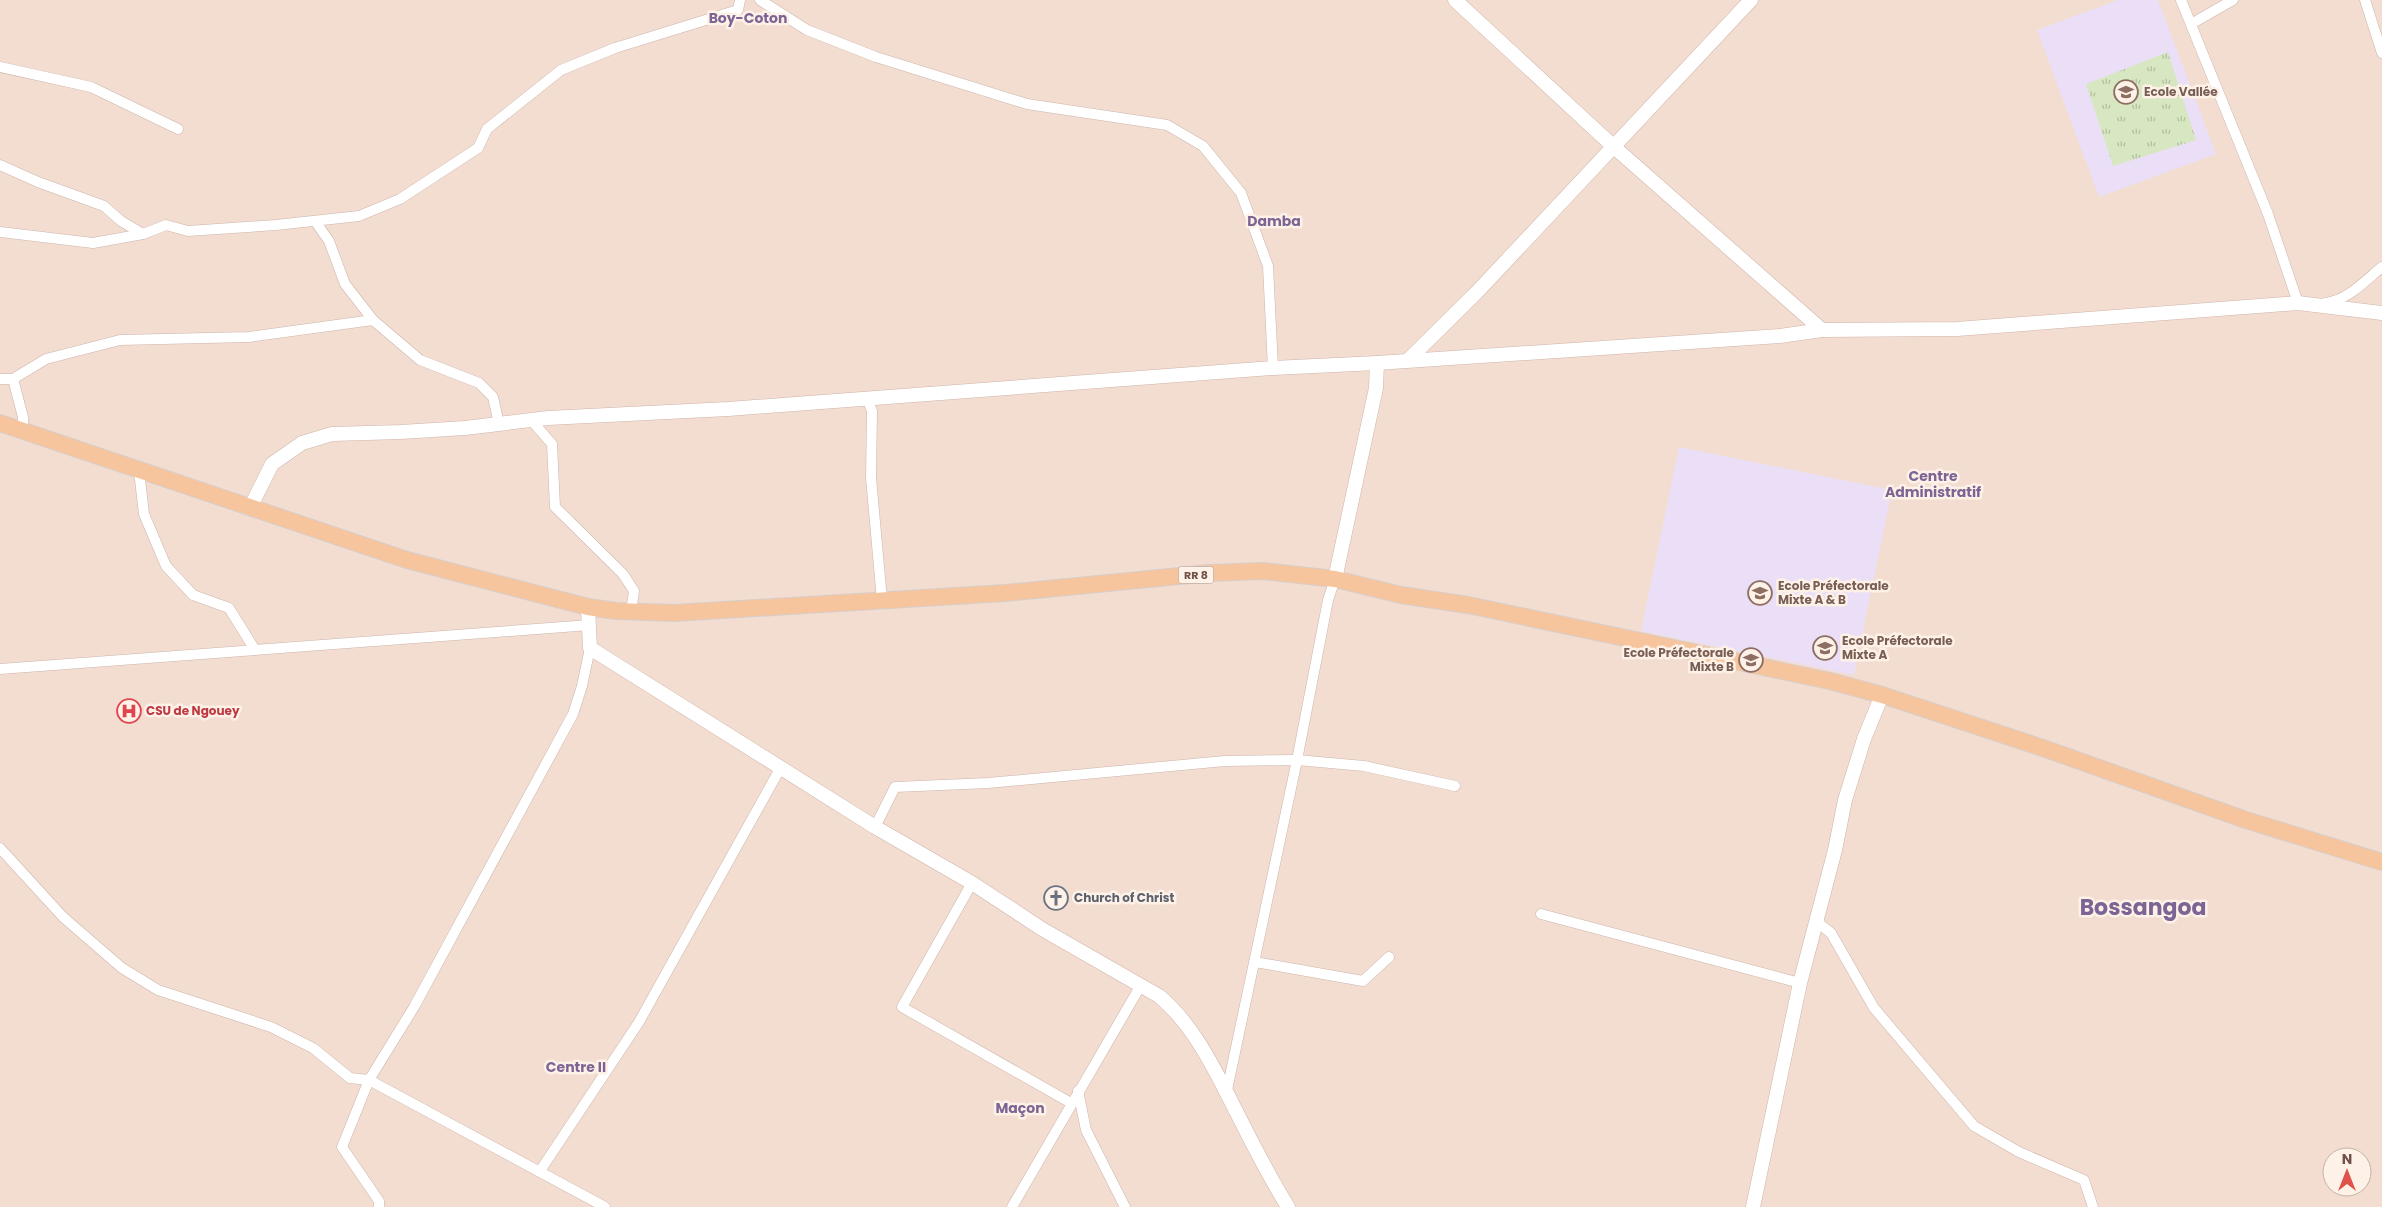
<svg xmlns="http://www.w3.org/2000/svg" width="2382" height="1207" font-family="Poppins,sans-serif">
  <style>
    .residential { fill: #f2ddd0; fill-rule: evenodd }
    .education { fill: #eadff7 }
    .grass { fill: url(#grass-tufts) }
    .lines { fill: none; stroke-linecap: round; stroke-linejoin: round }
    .street-casing { stroke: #cdb5ac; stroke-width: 11 }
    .secondary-casing { stroke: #d0b4a9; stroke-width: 15 }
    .primary-casing { stroke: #d7cecc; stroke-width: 18 }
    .street { stroke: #fff; stroke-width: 10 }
    .secondary { stroke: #fff; stroke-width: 14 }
    .primary { stroke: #f7c59d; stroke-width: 16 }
    .labels { text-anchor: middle; stroke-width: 5; stroke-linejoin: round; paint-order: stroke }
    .shield { fill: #fef1e7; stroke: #9b8179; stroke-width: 1 }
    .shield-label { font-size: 11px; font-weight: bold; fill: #71514a }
    .education-label { font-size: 12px; font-weight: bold; fill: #785e54; stroke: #fef1e7; text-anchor: start }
    .health-label { font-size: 12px; font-weight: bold; fill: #be3a42; stroke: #fef1e7; text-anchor: start }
    .worship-label { font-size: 12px; font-weight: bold; fill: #5b616d; stroke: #fef1e7; text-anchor: start }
    .neighbourhood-label { font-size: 14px; font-weight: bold; fill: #7c6594; stroke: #fef1e7 }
    .town-label { font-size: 22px; font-weight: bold; fill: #7c6594; stroke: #fef1e7 }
  </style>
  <defs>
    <pattern id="grass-tufts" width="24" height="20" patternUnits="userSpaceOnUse" patternTransform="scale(1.25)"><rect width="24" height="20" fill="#d7e7c1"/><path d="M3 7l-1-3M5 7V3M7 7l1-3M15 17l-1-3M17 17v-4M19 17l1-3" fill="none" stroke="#b3be9f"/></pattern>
  </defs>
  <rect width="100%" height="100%" fill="#fbede2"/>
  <path class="residential" d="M0,0h2382v1207h-2382zM2332,1157h30v30h-30z"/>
  <g class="education">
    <polygon points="2118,0 2158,0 2216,154 2099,197 2037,30"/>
    <polygon points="1679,447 1892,490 1854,675 1641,631"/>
  </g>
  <polygon class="grass" points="2168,52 2196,140 2113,166 2086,84"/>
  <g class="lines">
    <g class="street-casing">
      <g id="street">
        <polyline points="760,0 807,30 876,57 1027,104 1167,125 1203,146 1241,193 1268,266 1273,368"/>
        <polyline points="2181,0 2268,214 2298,303"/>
        <polyline points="2365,0 2382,53"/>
        <polyline points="2191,24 2233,0"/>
        <polyline points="0,67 91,87 178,129"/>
        <polyline points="0,165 38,182 104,206 121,221 143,234"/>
        <polyline points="315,221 329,241 345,284 373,320 420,360 479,383 493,397 499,424"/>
        <polyline points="0,232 93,243 143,234 166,225 188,231 276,225 359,216 400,199 478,148 487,129 561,70 615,48 738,10 740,0"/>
        <path d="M2325,303c22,-2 41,-23 57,-36"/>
        <polyline points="0,379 13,379"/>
        <polyline points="867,398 872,411 871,478 882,600"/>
        <polyline points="531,420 552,444 555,507 623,574 634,591 631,612"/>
        <polyline points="23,431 23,417 13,379 46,359 120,340 249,337 373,320"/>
        <polyline points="139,471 144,514 166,566 193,595 229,608 255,650"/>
        <polyline points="0,669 590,625"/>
        <polyline points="875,827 895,787 988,783 1225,761 1297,760 1364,766 1455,786"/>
        <polyline points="0,848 63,917 122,968 158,990 271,1027 313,1048 350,1078 369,1080 605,1207"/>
        <polyline points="972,883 902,1007 1071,1103"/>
        <polyline points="1541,914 1800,983"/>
        <polyline points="1817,922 1831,933 1874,1008 1974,1126 2019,1152 2084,1180 2093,1207"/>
        <polyline points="1255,962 1363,981 1389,957"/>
        <polyline points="1227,1090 1297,760 1328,600 1335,579"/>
        <polyline points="1078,1091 1086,1130 1125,1207"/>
        <polyline points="540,1171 639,1022 781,767"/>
        <polyline points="379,1207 379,1201 342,1147 369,1080 414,1007 573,714 582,686 590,648"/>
        <polyline points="1012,1207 1141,985"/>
      </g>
    </g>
    <g class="secondary-casing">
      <g id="secondary">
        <polyline points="1455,0 1614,147 1822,330"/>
        <polyline points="1408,360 1477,292 1751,0"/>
        <polyline points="250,508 272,464 302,443 332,434 401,432 465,428 548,418 728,409 1273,368 1377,363 1780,336 1822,330 1957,329 2298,303 2382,313"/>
        <polyline points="1335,579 1376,388 1377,363"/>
        <path d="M588,607l2,41 285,179 97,56 70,46 117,67c36,30 57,76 78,117 16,32 32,63 51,94"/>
        <polyline points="1753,1207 1800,983 1835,850 1845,800 1864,739 1882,695"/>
      </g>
    </g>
    <g class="primary-casing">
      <polyline id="primary" points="0,423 407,560 588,607 616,611 674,613 1005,593 1210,573 1263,571 1335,579 1401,595 1468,605 1830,681 1882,695 2040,747 2246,820 2382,862"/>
    </g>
    <use href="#street" class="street"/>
    <use href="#secondary" class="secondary"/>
    <use href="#primary" class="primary"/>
  </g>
  <defs>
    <g id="school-ring" transform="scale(1.25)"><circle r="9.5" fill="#fef1e7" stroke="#8d6e63" stroke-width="1.5"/><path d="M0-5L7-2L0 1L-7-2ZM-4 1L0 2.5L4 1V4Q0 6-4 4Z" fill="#8d6e63"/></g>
    <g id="hospital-ring" transform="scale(1.25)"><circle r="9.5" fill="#fef1e7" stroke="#e0444e" stroke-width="1.5"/><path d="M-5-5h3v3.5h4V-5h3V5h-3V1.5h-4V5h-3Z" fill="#e0444e"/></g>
    <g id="church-ring" transform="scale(1.25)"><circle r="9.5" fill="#fef1e7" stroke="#6b7280" stroke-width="1.5"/><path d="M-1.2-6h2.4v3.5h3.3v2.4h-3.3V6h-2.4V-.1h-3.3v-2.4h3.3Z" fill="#6b7280"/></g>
  </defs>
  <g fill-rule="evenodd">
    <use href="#school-ring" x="2126" y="92"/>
    <use href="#school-ring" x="1760" y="593"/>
    <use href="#school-ring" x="1825" y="648"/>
    <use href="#school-ring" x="1751" y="660"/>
    <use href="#hospital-ring" x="129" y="711"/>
    <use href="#church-ring" x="1056" y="898"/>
  </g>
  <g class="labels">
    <rect class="shield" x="1178.5" y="566.5" width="35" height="17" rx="4"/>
    <g class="shield-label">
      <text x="1196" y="579">RR 8</text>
    </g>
    <g class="education-label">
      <text x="2144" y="96">Ecole Vallée</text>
      <text x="1778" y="590">Ecole Préfectorale<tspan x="1778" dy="14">Mixte A &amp; B</tspan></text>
      <text x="1842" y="645">Ecole Préfectorale<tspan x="1842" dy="14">Mixte A</tspan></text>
      <text x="1734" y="657" text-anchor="end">Ecole Préfectorale<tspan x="1734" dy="14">Mixte B</tspan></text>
    </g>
    <g class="health-label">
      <text x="146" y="715">CSU de Ngouey</text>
    </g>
    <g class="worship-label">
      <text x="1074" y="902">Church of Christ</text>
    </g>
    <g class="neighbourhood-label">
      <text x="748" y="23">Boy-Coton</text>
      <text x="1274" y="226">Damba</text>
      <text x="1933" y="481">Centre<tspan x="1933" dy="16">Administratif</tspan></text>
      <text x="576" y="1072">Centre II</text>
      <text x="1020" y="1113">Maçon</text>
    </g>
    <g class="town-label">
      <text x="2143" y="915">Bossangoa</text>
    </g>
  </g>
  <g transform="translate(2347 1172)"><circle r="24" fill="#fef1e7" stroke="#c6b1a8"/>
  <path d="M0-4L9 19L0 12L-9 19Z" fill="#df534c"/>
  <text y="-8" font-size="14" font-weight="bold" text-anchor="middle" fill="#71514a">N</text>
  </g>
</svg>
